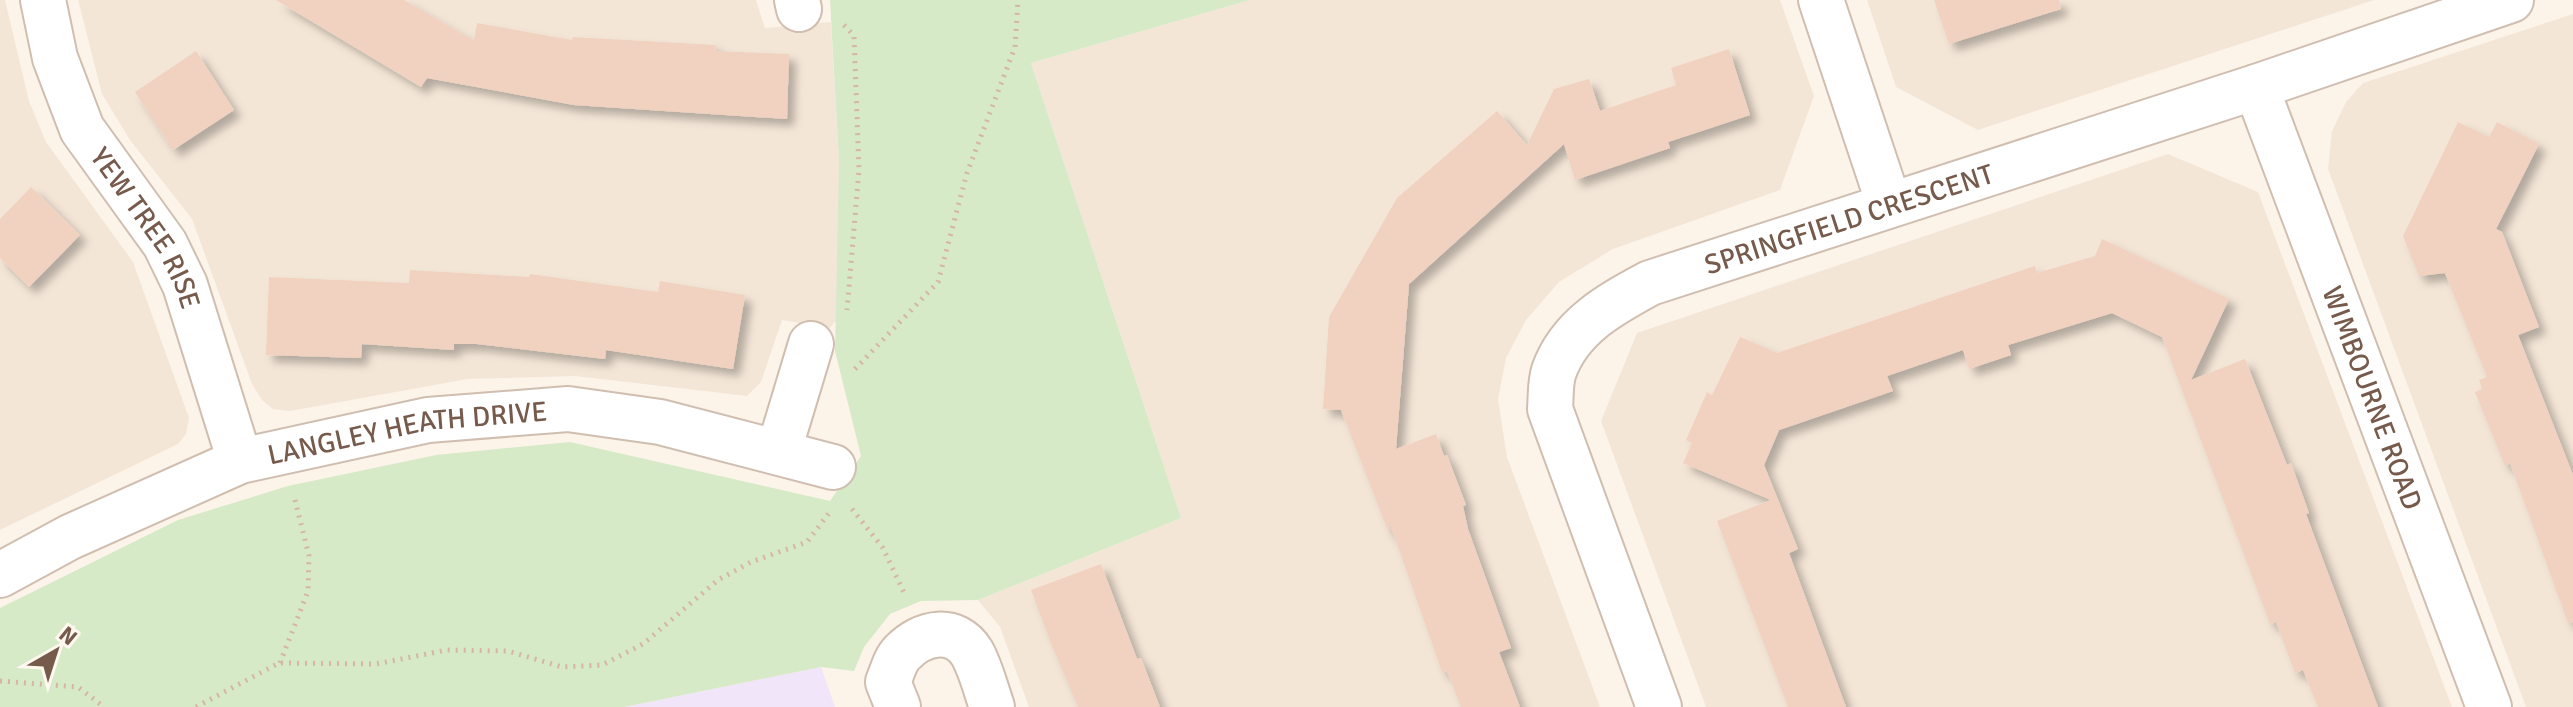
<svg xmlns="http://www.w3.org/2000/svg" width="2573" height="707" font-family="Signika,sans-serif">
  <style>
    .residential { fill: #f4e6d7 }
    .education { fill: #f1e5f9 }
    .green { fill: #d6eac7 }
    .building { fill: #f1d2c0; filter: url(#shadow) }
    .lines { fill: none; stroke-linecap: round; stroke-linejoin: round }
    .minor-casing { stroke: #d0beb0; stroke-width: 48 }
    .path { stroke: #d7b5a3; stroke-width: 5; stroke-dasharray: 2 6; stroke-linecap: butt }
    .minor { stroke: #fff; stroke-width: 44 }
    .labels { text-anchor: middle; stroke-width: 7; stroke-linejoin: round; paint-order: stroke }
    .street-label { font-size: 28px; fill: #765a4c; stroke: #fff8ef }
  </style>
  <defs>
    <filter id="shadow"><feDropShadow dx="7" dy="7" stdDeviation="4" flood-color="#0004"/></filter>
  </defs>
  <rect width="100%" height="100%" fill="#fcf4e9"/>
  <g class="residential">
    <polygon points="0,0 5,0 29,101 46,142 133,262 189,418 186,434 178,444 0,530"/>
    <polygon points="78,0 756,0 765,28 831,22 839,162 838,318 830,328 782,320 761,382 747,396 575,376 468,379 290,411 273,409 262,400 252,384 192,219 130,140 102,94"/>
    <polygon points="1250,0 1780,0 1814,96 1780,190 1613,249 1559,282 1526,320 1506,358 1498,399 1507,457 1600,707 1029,707 1000,627 978,600 1181,518 1031,63"/>
    <polygon points="1867,0 2374,0 1978,130 1896,87"/>
    <polygon points="2573,14 2573,707 2526,707 2328,169 2332,131 2346,102 2363,83"/>
    <polygon points="2168,154 2258,192 2452,707 1706,707 1601,421 1637,333"/>
  </g>
  <polygon class="education" points="821,667 835,707 624,707"/>
  <polygon class="green" points="830,0 1250,0 1031,63 1181,518 978,600 921,601 890,614 864,647 854,671 821,667 624,707 0,707 0,608 178,520 288,486 436,455 570,442 830,501 861,456 835,351 839,162"/>
  <g class="building">
    <polygon points="276,0 404,0 474,41 477,23 572,40 573,37 716,45 715,51 789,54 787,119 574,105 427,78 421,87"/>
    <polygon points="1934,0 2059,0 2061,9 1949,44"/>
    <polygon points="1729,49 1750,115 1668,142 1670,148 1575,180 1564,144 1409,284 1396,449 1436,434 1444,456 1447,455 1466,505 1463,506 1468,529 1511,648 1499,652 1520,707 1461,707 1447,671 1442,672 1390,524 1390,536 1341,410 1323,409 1329,317 1397,198 1497,111 1527,145 1554,89 1589,79 1600,111 1676,85 1671,68"/>
    <polygon points="196,51 234,110 173,150 135,92"/>
    <polygon points="2458,122 2489,137 2497,122 2539,144 2496,229 2502,232 2539,327 2518,335 2573,475 2573,622 2568,623 2510,463 2505,466 2475,392 2482,389 2479,380 2487,377 2445,273 2419,276 2403,236"/>
    <polygon points="31,187 80,235 29,287 0,258 0,219"/>
    <polygon points="2102,239 2229,299 2191,380 2245,359 2287,465 2291,463 2309,513 2306,514 2378,707 2318,707 2303,670 2295,673 2276,622 2270,624 2162,337 2112,313 2008,345 2011,355 1969,369 1963,350 1887,376 1893,391 1779,430 1764,465 1798,549 1789,553 1846,707 1788,707 1717,521 1771,500 1683,463 1692,443 1686,440 1707,392 1712,395 1740,337 1777,353 2035,266 2037,273 2095,256"/>
    <polygon points="410,270 529,277 530,274 658,292 660,281 745,295 733,369 606,350 605,359 477,344 454,344 454,350 362,344 361,358 266,355 269,277 409,283"/>
    <polygon points="1101,564 1137,659 1141,658 1160,707 1078,707 1052,646 1031,590"/>
  </g>
  <g class="lines">
    <g class="minor-casing">
      <g id="minor">
        <path id="s1" d="M43,0l12,58 27,71 83,115 20,41 55,176"/>
        <polyline points="797,0 799,9"/>
        <polyline points="1821,0 1889,204"/>
        <path id="s2" d="M2256,87l233,620"/>
        <polyline points="779,450 811,344"/>
        <path id="s3" d="M0,575l70,-38 170,-76 188,-41 140,-11 92,13 173,45"/>
        <path d="M898,707l-10,-25c4,-9 7,-22 14,-29 20,-21 53,-28 70,0 9,16 14,37 20,54"/>
        <path id="s4" d="M1659,707l-109,-298c1,-12 0,-27 4,-38 16,-45 57,-67 96,-88l606,-196 255,-87"/>
      </g>
    </g>
    <g class="path">
      <polyline points="844,25 854,36 859,170 847,310"/>
      <polyline points="855,369 938,282 967,173 1015,47 1018,0"/>
      <polyline points="852,509 883,548 905,595"/>
      <polyline points="280,663 308,591 309,556 294,496"/>
      <polyline points="0,681 78,687 104,707"/>
      <polyline points="196,707 279,663 376,664 447,650 508,651 562,667 602,665 643,644 718,580 751,562 807,542 829,513"/>
    </g>
    <use href="#minor" class="minor"/>
  </g>
  <g class="labels">
    <g class="street-label">
      <text dy="10" stroke="none"><textPath href="#s4" startOffset="698">SPRINGFIELD CRESCENT</textPath></text>
      <text dy="10" stroke="none"><textPath href="#s1" startOffset="254">YEW TREE RISE</textPath></text>
      <text dy="10" stroke="none"><textPath href="#s2" startOffset="332">WIMBOURNE ROAD</textPath></text>
      <text dy="10" stroke="none"><textPath href="#s3" startOffset="436">LANGLEY HEATH DRIVE</textPath></text>
    </g>
  </g>
  <g transform="translate(56 651) rotate(39)" stroke="#fff8ef" stroke-width="6" paint-order="stroke">
  <path d="M0-6L14 30L0 20L-14 30Z" fill="#765a4c"/>
  <text y="-12" font-size="22" font-weight="bold" text-anchor="middle" fill="#765a4c">N</text>
  </g>
</svg>
